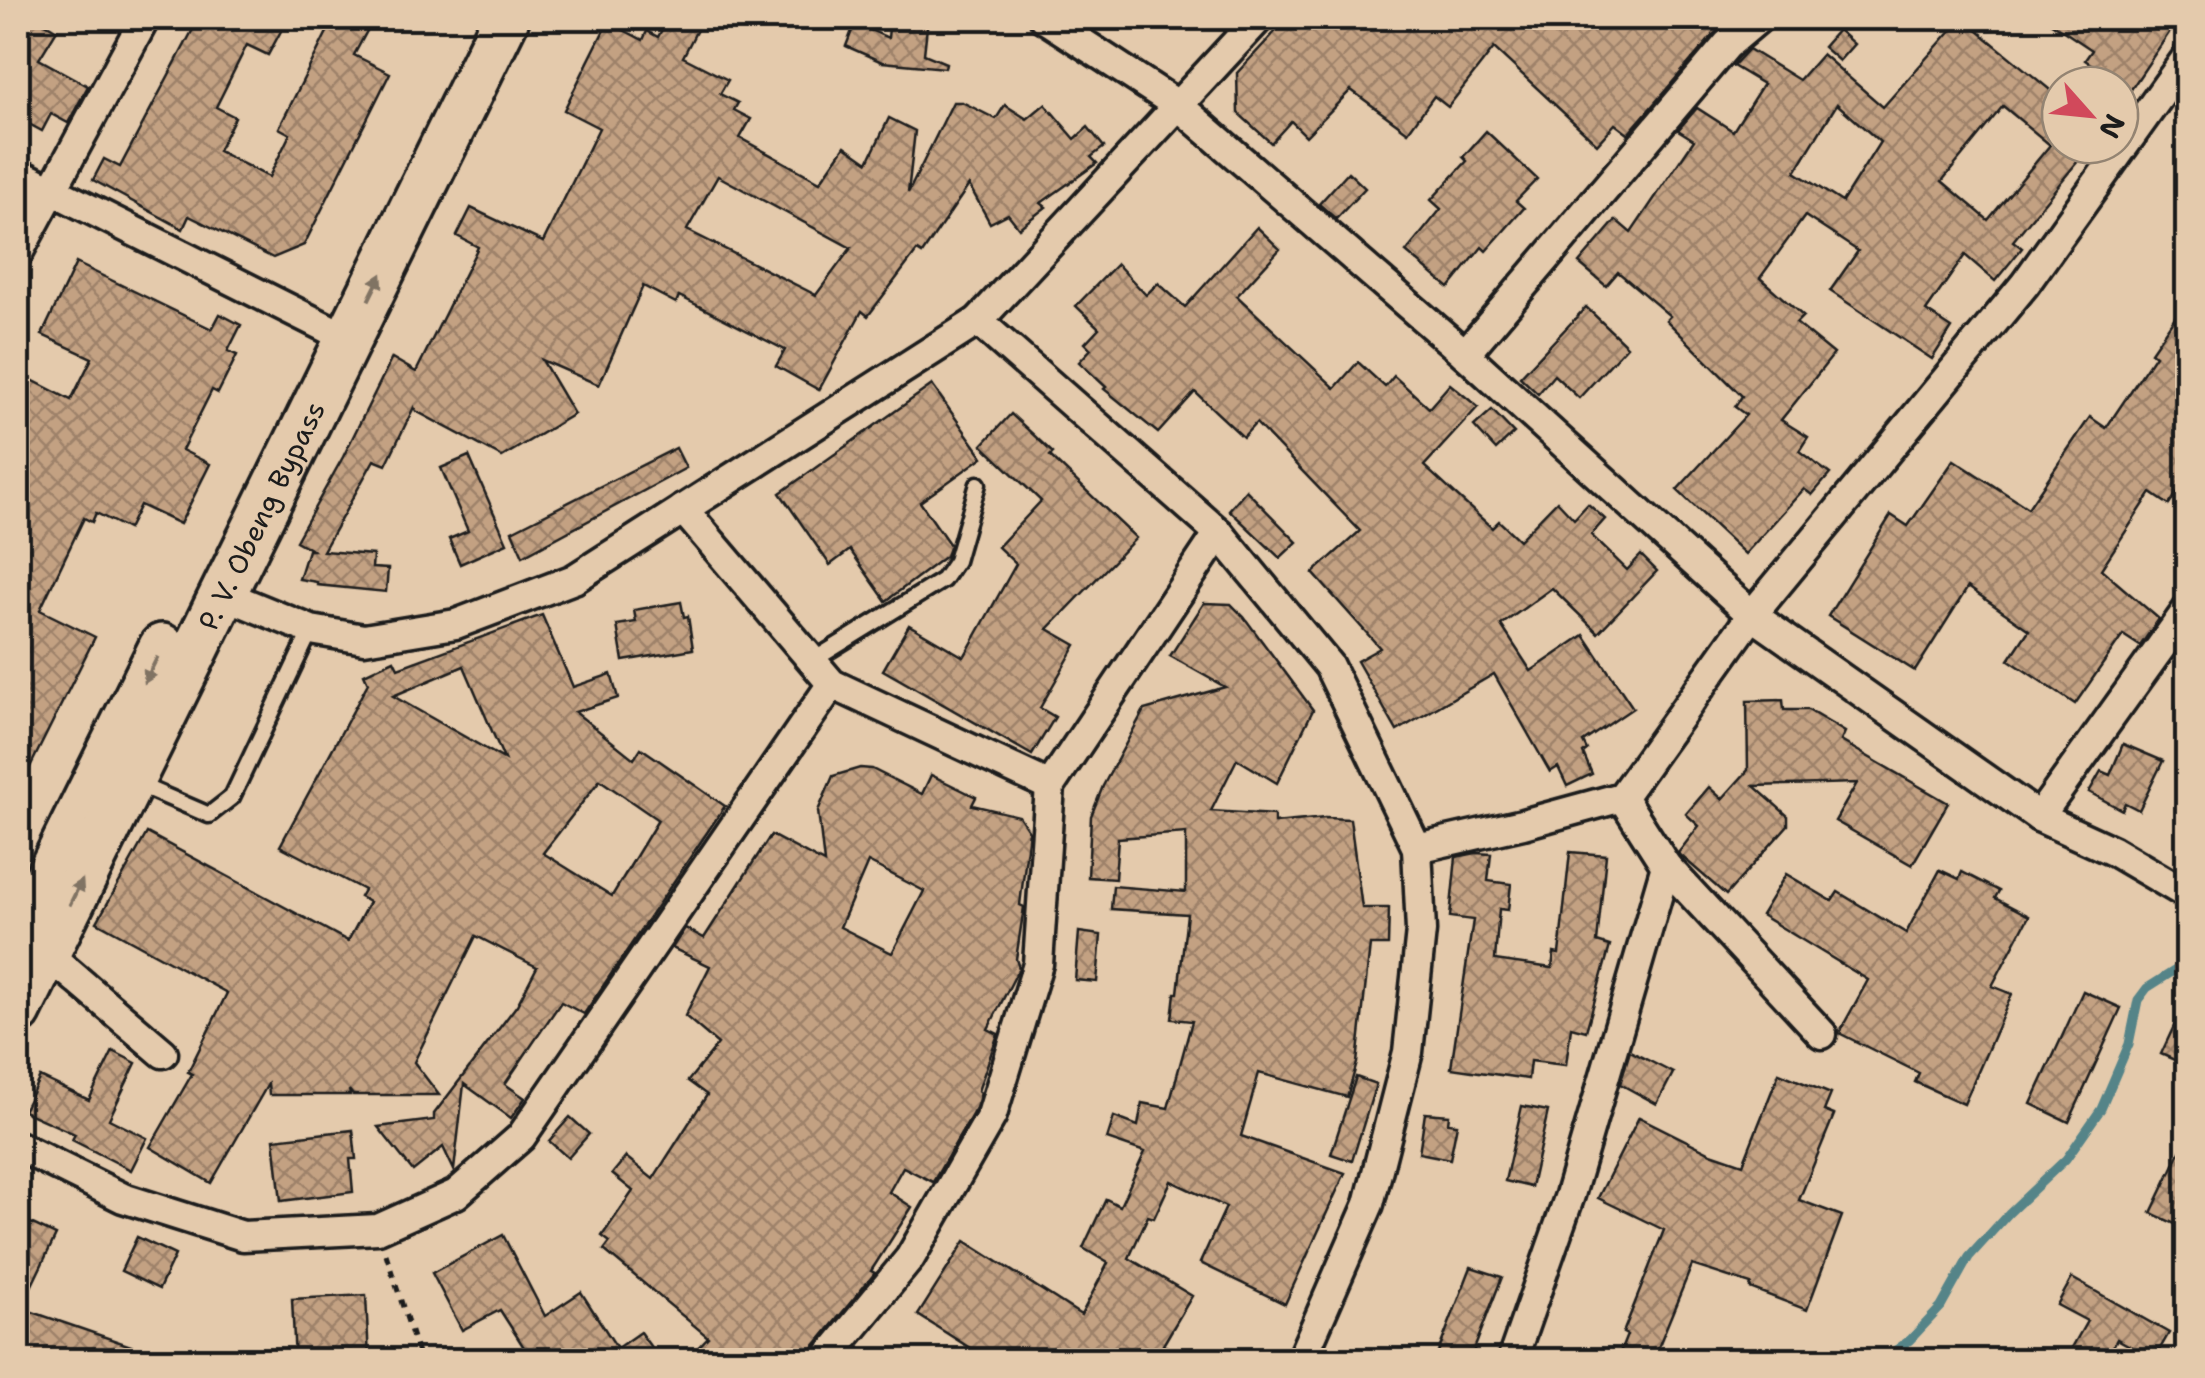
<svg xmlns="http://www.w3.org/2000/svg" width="2205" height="1378" font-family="'Shantell Sans',sans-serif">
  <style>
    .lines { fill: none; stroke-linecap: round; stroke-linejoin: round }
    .stream { stroke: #548488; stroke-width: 9 }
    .building { fill: url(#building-cross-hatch); stroke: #1c1c1c; stroke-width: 2.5; fill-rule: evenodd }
    .service-casing { stroke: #1c1c1c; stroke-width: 21 }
    .minor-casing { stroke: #1c1c1c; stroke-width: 35 }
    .trunk-casing { stroke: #1c1c1c; stroke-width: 52 }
    .path { stroke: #1c1c1c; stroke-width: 5; stroke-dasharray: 8 8; stroke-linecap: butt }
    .service { stroke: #e4caac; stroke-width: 14 }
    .minor { stroke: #e4caac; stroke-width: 28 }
    .trunk { stroke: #e4caac; stroke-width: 45 }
    .oneway { fill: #807364 }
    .labels { text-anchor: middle; stroke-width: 8; stroke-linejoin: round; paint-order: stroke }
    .street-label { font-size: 28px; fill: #1c1c1c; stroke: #e4caac }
  </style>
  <defs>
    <pattern id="building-cross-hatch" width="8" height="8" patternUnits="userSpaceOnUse" patternTransform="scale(2.5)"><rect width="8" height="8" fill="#c3a182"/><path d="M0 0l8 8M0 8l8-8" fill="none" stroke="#9e826a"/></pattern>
  </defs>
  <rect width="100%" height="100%" fill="#e4caac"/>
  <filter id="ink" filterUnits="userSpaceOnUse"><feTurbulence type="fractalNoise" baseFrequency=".01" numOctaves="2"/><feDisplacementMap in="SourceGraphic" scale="20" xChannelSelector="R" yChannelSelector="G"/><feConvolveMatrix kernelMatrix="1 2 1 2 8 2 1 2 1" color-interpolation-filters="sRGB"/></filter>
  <g filter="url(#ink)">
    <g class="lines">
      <g class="stream">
        <polyline points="2188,671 2180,710 2188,743"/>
        <polyline points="1882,1360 1910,1340 1941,1307 1969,1257 2009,1213 2066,1159 2101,1109 2129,1044 2138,1000 2147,988 2177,969 2188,955"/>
      </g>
    </g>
    <g class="building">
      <polygon points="18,18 37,18 57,30 39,59 88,86 68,123 51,114 42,131 18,118"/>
      <polygon points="199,18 288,18 268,55 247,45 216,107 235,117 218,151 269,177 290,134 279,128 334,18 374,18 354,55 390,73 304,245 273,258 189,216 183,229 93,180 104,159 120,167"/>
      <path d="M668,18h35l-20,39 45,23 -8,14 18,9 -4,7 17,9 -11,19 80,44 25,-36 23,16 21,-44 26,13 -7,62 45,-91h9l34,17 9,-14 22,14 18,-15 30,35 13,-12 16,20 -13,10 6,6 -56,40 5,4 -27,21 -11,-14 -18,9 -21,-38 -47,69 -5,-3 -49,65 -6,-5 -43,79 -43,-24 9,-16 -106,-54 -3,7 -33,-17 -44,99 -57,-25 32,54 -72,43 -86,-46 -2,-4 -28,58 -12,-5 -51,91 50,4 -1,13 16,1 -2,23 -69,-7v-3l-18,-3 9,-29h4l-16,-9 47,-84 49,-99 24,14 62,-125 -21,-11 14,-28 72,34 56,-114 -35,-18 44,-88 35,18 4,-9 11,6zM718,176l133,72 -35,47 -129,-65z"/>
      <polygon points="890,18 928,18 924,54 946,63 945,68 882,62 846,46 855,23 888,38"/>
      <polygon points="1288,18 1297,18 1309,30 1320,18 1732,18 1714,34 1628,134 1615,124 1597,144 1494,48 1448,107 1434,96 1408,132 1351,90 1306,136 1291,121 1271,143 1238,113 1237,73"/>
      <path d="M1962,18l98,80v47h31l-78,96 9,7 -27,33 -30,-26 -39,56 26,17 -20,31 -102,-68 28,-40 -53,-35 -45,62 43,38 -7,7 38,31 -53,66 27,17 -9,14 31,23 -18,21 -8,-6 -59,65 -68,-64 69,-75 -11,-8 7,-11 -76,-76 4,-4 -52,-44 -12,14 -27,-23 37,-43 15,13 63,-93 -16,-10 19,-22 36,23 30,-47 -30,-18 16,-17 50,31 23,-26 61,53zM1837,104l43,38 -38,60 -47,-30zM2003,106l47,39 -62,75 -46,-39z"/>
      <polygon points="2044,18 2179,18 2130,91 2085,60 2092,50"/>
      <polygon points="1838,30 1854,44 1839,61 1823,47"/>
      <polygon points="1486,131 1537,179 1516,201 1524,208 1486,251 1482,247 1449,288 1406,252 1441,209 1431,200 1467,161 1463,157"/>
      <polygon points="1348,172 1365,188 1336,219 1319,204"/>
      <polygon points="1257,227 1280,249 1237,296 1335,388 1358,362 1385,387 1394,376 1429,408 1450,384 1478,407 1424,466 1492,528 1499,521 1519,540 1557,501 1574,519 1588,504 1605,519 1591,535 1627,570 1641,555 1657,571 1598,633 1552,588 1501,625 1531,671 1584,635 1633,708 1583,742 1587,750 1583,753 1592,774 1567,786 1558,767 1550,772 1494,674 1397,731 1357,661 1380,648 1313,573 1360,531 1256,423 1243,437 1195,392 1158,433 1104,389 1106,387 1079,362 1091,349 1085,343 1099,328 1076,306 1117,264 1146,295 1158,283 1185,307"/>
      <polygon points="76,263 212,329 220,314 241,325 228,351 237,355 218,393 212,390 182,450 210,464 180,524 140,505 128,529 96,513 92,522 84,518 40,610 95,637 18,791 18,390 24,376 71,400 92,358 42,335"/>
      <polygon points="2188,298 2188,477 2169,505 2151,493 2101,569 2159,619 2140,646 2123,635 2075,704 2009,660 2029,630 1968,587 1915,671 1828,616 1891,515 1908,526 1954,460 2028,508 2090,417 2106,428 2155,355 2151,352"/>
      <polygon points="1586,307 1627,346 1579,398 1554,375 1538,394 1520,377"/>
      <polygon points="932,385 983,457 920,502 950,545 946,556 886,601 850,550 830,565 780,493"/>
      <polygon points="1492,410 1514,433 1496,450 1474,426"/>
      <polygon points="1011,414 1053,453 1050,456 1136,538 1048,629 1076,645 1040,708 1055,717 1032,755 883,670 909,625 964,657 1016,564 998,547 1041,501 982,445"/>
      <polygon points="676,448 686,468 523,556 512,531"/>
      <polygon points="469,456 507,543 460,564 449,539 468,531 441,468"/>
      <polygon points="1246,490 1297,542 1280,558 1229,510"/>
      <polygon points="681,602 684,617 688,616 693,649 623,661 617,625 636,622 634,610"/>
      <polygon points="1204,603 1231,604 1244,617 1313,710 1277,783 1237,759 1211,811 1274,815 1274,823 1325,818 1350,819 1362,908 1389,908 1388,945 1370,945 1357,1063 1347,1097 1259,1073 1241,1136 1345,1173 1285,1304 1200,1263 1226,1207 1171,1181 1154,1218 1148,1216 1129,1258 1192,1296 1163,1345 1194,1360 1092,1360 1077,1351 1071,1360 989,1360 918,1315 965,1241 1081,1315 1108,1263 1083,1248 1106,1199 1120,1206 1145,1152 1107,1139 1114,1117 1138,1126 1142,1103 1168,1108 1192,1021 1172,1019 1175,993 1178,993 1187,914 1111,909 1113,886 1186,892 1186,833 1118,838 1115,879 1088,877 1091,816 1103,786 1144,710 1225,687 1170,656"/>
      <path d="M542,615l31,72 38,-13 7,24 -43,14 59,47 7,-11 84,58 -141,208 -23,-12 -56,82 20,14 -14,20 -47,-34 -10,86 -11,-23 -30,24 -35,-44 56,-7v-6l83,-109 20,-38 -61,-31 -62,126 25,33h-86l-4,-5 1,5h-81l-1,-11 -57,99 -61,-36 42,-73 -4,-2 39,-79 -130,-71 50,-89 201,108 21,-39 -9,-5 4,-7 -84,-44 88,-163 -4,-9 30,-14 4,8zM464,666l40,93 -111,-63zM600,780l58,40 -46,76 -69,-43z"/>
      <polygon points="1783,700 1784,710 1808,710 1845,732 1841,741 1948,803 1912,865 1835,821 1857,783 1754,786 1788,816 1788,825 1726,895 1678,853 1699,826 1686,814 1709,787 1722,799 1748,770 1747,701"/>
      <polygon points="2123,744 2163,761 2139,810 2125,803 2122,810 2089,792 2101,771 2110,775"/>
      <path d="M860,768l12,1 50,25 9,-19 45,22 -4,8 47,11 10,15 -9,74 4,2 -8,52 3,9 -31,61 10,5 -20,57 3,2 -5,15 -43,74 -30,-15 -14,25 23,15 -41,64 4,2 -63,76 -3,11h-123l22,-23 -104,-87 6,-8 -8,-6 31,-45 -21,-17 14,-17 27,22 54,-84 -19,-14 30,-37 -33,-28 25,-50 -38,-18 13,-20 19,10 67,-103 53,28 -6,-52 15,-35zM868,862l56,29 -32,62 -52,-26z"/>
      <polygon points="1570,852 1606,855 1597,942 1610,946 1586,1031 1571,1027 1566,1065 1530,1061 1528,1079 1451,1068 1473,920 1450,917 1456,857 1476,853 1491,854 1488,881 1511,884 1508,910 1499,909 1495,960 1552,968 1554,953 1559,954"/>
      <polygon points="1940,870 1959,879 1962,872 1999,891 1995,898 2029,916 1992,986 2012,994 1964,1104 1915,1082 1919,1073 1839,1033 1868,980 1761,915 1786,874 1832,901 1838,892 1906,933"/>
      <polygon points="1079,932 1101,935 1097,982 1075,980"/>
      <polygon points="2083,991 2121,1008 2069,1122 2031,1104"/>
      <polygon points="2188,996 2188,1066 2161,1054"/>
      <polygon points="113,1051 136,1063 109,1119 147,1138 131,1170 72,1140 75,1134 23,1111 40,1077 89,1100"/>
      <polygon points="1630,1051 1673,1073 1657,1104 1620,1084"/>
      <polygon points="1779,1073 1831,1094 1824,1111 1834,1115 1799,1200 1842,1216 1807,1310 1750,1288 1751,1284 1692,1265 1653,1360 1617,1360 1627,1335 1623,1333 1664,1230 1598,1198 1639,1117 1711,1153 1743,1164"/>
      <polygon points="1356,1077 1376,1084 1352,1161 1331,1154"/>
      <polygon points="1522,1106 1548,1111 1531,1187 1505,1181"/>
      <polygon points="1425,1113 1449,1115 1448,1123 1457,1124 1450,1159 1419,1153"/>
      <polygon points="570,1117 589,1134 568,1158 549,1141"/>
      <polygon points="353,1130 356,1159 350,1159 353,1192 281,1201 274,1139"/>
      <polygon points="2188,1135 2188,1230 2151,1213"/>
      <polygon points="18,1217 56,1235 21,1308 163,1357 162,1360 18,1360"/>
      <polygon points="503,1235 545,1316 581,1292 617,1348 640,1332 660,1360 532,1360 500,1310 462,1330 432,1273"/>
      <polygon points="137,1237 175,1255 159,1289 121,1271"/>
      <polygon points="1471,1267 1502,1277 1470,1360 1435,1360"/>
      <polygon points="2072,1278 2169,1333 2154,1359 2117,1339 2106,1360 2065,1360 2087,1321 2057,1305"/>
      <polygon points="366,1295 369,1360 295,1360 292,1299"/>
    </g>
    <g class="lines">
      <g class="service-casing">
        <g id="service">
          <polyline points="812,661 943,580 956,561 978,484"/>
          <polyline points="135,783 209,815 232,797 311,630"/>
        </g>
      </g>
      <g class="minor-casing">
        <g id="minor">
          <polyline points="1044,18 1179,106 1465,354 1752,615 2039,817 2113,851 2188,895"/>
          <polyline points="18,173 349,339"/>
          <polyline points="18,253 145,18"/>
          <polyline points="978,321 1219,533 1329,666 1417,848 1421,931 1408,1052 1369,1204 1301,1360"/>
          <polyline points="1465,354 1727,45 1759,18"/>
          <polyline points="683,509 832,684 1050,786"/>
          <polyline points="223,594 311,630 364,639 456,624 574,579 978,321 1259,18"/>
          <polyline points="1622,797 1666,866 1822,1034"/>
          <polyline points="2039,817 2188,609"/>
          <polyline points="1417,848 1523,824 1622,797 1752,615 2025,284 2188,56"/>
          <polyline points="46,953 163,1053"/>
          <polyline points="18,1146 123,1198 243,1236 378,1229 456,1194 521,1137 832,684"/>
          <polyline points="826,1360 910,1258 992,1115 1038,964 1050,786 1219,533"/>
          <polyline points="1512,1360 1570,1195 1666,866"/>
        </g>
      </g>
      <g class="trunk-casing">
        <g id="trunk">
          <polyline points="18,938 162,647"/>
          <path id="s1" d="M18,1011l488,-993"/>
        </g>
      </g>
      <polyline class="path" points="386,1254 420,1360"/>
      <use href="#service" class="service"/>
      <use href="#minor" class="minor"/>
      <use href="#trunk" class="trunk"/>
    </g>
    <defs><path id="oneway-solid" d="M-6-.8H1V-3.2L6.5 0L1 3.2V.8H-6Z" transform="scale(2.5)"/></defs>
    <g class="oneway">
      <use href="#oneway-solid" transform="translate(375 287) rotate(-64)"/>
      <use href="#oneway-solid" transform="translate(151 670) rotate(116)"/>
      <use href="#oneway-solid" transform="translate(76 892) rotate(-64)"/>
    </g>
  </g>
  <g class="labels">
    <g class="street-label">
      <text dy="10" stroke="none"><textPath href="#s1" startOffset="552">P. V. Obeng Bypass</textPath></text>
    </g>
  </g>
  <rect width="2205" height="1378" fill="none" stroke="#e4caac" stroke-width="60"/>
  <rect x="30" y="30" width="2145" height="1318" fill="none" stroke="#1c1c1c" stroke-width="4" filter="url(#ink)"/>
  <g transform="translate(2090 115) rotate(117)"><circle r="48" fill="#e4caac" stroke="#948472" stroke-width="2.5"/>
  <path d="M0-8L18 38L0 25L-18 38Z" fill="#d1495b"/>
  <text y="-15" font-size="28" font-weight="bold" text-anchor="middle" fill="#1c1c1c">N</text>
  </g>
</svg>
